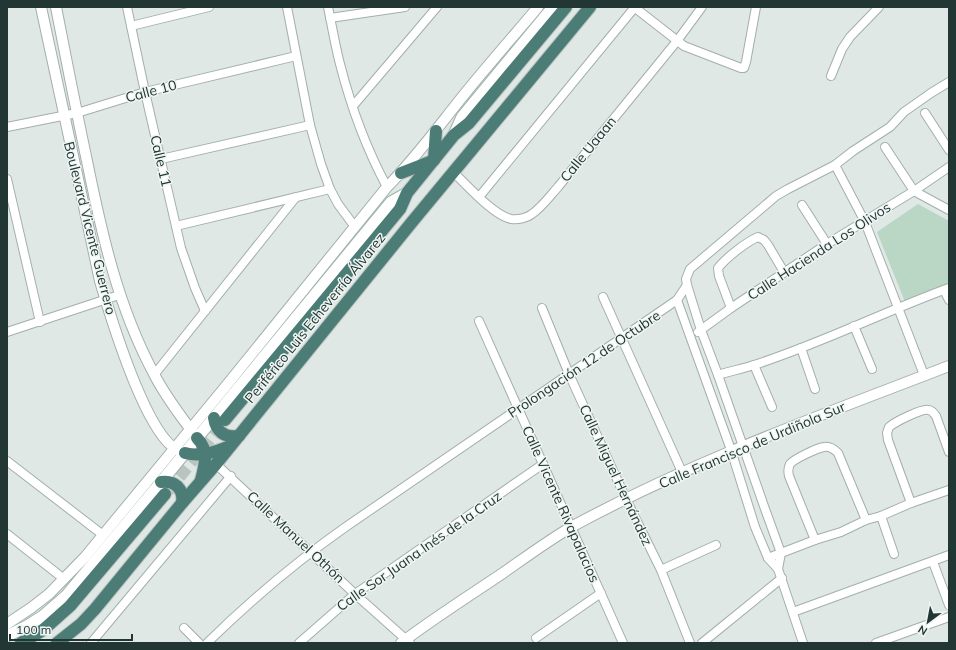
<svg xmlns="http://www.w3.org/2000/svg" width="956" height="650" font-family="Mulish,sans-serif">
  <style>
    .green { fill: #bad7c5 }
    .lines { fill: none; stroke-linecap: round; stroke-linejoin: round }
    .trunk-tunnel { stroke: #b9c4c1; stroke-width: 12; stroke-dasharray: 12 6; stroke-linecap: butt }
    .minor-casing { stroke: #a3afac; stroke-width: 10 }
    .tertiary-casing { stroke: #a3afac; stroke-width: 12 }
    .secondary-casing { stroke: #9fb3ae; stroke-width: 13 }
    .trunk-casing { stroke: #bdc3c2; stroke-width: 14 }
    .minor { stroke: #fff; stroke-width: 8 }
    .tertiary { stroke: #fff; stroke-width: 10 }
    .secondary { stroke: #fff; stroke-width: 11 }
    .trunk { stroke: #4c7c76; stroke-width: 12 }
    .labels { text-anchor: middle; stroke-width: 3; stroke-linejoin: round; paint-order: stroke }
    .street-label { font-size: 14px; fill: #223633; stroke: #eef5f3 }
  </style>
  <rect width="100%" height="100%" fill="#dfe8e5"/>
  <polygon class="green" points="918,204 949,221 949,287 905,302 877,232"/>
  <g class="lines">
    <polyline class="trunk-tunnel" points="168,491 225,421"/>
    <g class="minor-casing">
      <g id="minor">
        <polyline points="127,7 145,92 181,248 195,288 205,311"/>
        <polyline points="287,7 310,125 321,164 330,189 338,204 355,227"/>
        <path d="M328,7c4,19 7,38 12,57 11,43 26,84 47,123"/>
        <polyline points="634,7 684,46 741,68 744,68 746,62 756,7"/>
        <polyline points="330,18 405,7"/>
        <polyline points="131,26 209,7"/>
        <polyline points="831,76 842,49 850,37 879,7"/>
        <polyline points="353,106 437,7"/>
        <polyline points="925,113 949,150"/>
        <polyline points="7,127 77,113 145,92 296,56"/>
        <polyline points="885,147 914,191 949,210"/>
        <polyline points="161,159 310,125"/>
        <polyline points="835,165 865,222 924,375"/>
        <path d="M453,172c14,13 40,43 58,47 7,1 16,-1 21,-5 10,-7 18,-18 26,-27l119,-146 25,-34"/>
        <polyline points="7,179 40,322"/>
        <polyline points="479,197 635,7"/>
        <polyline points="802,205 827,244"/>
        <polyline points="176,226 330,189"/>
        <polyline points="944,290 949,300"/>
        <polyline points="603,297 682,472"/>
        <polyline points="677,300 731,450 755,527 768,558 778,569 803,643"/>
        <polyline points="542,308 569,374 626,499 661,570 690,643"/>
        <path d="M731,308l-12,-32 -1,-8c8,-10 28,-26 40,-31l6,3 4,5 16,27"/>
        <polyline points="479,321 623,643"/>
        <polyline points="854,326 872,369"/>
        <polyline points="7,332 119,295"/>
        <polyline points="698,332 731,308 827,244 914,191 949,167"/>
        <polyline points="801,348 815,389"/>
        <polyline points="754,365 772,407"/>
        <polyline points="154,375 296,197"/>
        <path d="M718,375c12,-4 24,-6 36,-10 66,-21 129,-53 195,-77"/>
        <polyline points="7,461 103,535"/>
        <polyline points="216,464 355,594 410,643"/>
        <path d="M911,503l-23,-63 -1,-7 2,-6c6,-5 33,-19 40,-17 4,1 5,4 7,6l13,36"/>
        <polyline points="881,516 894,554"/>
        <polyline points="7,534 64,579"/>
        <path d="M815,540l-26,-64c-1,-4 -1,-8 1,-12 4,-5 27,-16 34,-17 5,-1 10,2 14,6l28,67"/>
        <polyline points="768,558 815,540 841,532 866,520 881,516 911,503 949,490"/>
        <polyline points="933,562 949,605"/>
        <polyline points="778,569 781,553 765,509 718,375 701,330 687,285 686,279 690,269 776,196 788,189 835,165 853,151 890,127 904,112 931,93 949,82"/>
        <polyline points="661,570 716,545"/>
        <polyline points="793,612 949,555"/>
        <polyline points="184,628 199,643"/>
        <polyline points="536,638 601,593"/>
        <polyline points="91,643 231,476"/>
        <path d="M207,643c44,-43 90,-82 140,-117l330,-226 10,-15"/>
        <polyline points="299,643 355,594 543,464"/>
        <polyline points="702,643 782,578"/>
        <polyline points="876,643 949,617"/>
      </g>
    </g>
    <g class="tertiary-casing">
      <g id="tertiary">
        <path d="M41,7l59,274c10,34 47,159 80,170"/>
        <path d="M56,7c10,51 20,103 31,154 15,74 31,146 67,213 11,22 26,41 40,60"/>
        <path d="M7,624l24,-16 18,-14 36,-37 141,-171 161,-199c28,-28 51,-60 76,-91 24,-30 50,-59 75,-89"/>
        <path d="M401,643c33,-25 68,-47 102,-70 23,-16 46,-33 70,-47 120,-65 249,-111 376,-160"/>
      </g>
    </g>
    <g class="secondary-casing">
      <g id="secondary">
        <polyline points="454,135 462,117 553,7"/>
        <polyline points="7,636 27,626 43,616 66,596 161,482 354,247 391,202 407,193"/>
      </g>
    </g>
    <g class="trunk-casing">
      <g id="trunk">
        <polyline points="434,160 436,131"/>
        <polyline points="401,173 432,161"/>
        <path d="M214,418c2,14 11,20 25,18"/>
        <polyline points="225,420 400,209 407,193 454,135 469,123 566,7"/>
        <path d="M197,438c12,12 8,27 4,42"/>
        <path d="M185,453c16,4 30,-1 45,-7"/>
        <path d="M161,482c14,-2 23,7 21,21"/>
        <polyline points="21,643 43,630 70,606 165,494"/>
        <polyline points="57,643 81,624 95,609 182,503 216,464 412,222 590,7"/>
      </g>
    </g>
    <use href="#minor" class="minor"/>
    <use href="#tertiary" class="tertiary"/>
    <use href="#secondary" class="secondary"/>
    <use href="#trunk" class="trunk"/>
  </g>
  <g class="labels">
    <g class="street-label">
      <text transform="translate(151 91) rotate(-15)" y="5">Calle 10</text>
      <text transform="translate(588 149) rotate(-51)" y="5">Calle Uaaan</text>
      <text transform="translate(161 161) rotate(77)" y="5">Calle 11</text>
      <text transform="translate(90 228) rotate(76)" y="5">Boulevard Vicente Guerrero</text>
      <text transform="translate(819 251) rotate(-33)" y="5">Calle Hacienda Los Olivos</text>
      <text transform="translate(315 318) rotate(-51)" y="5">Periférico Luis Echeverría Álvarez</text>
      <text transform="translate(584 364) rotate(-34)" y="5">Prolongación 12 de Octubre</text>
      <text transform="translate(752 445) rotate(-23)" y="5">Calle Francisco de Urdiñola Sur</text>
      <text transform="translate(616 475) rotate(65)" y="5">Calle Miguel Hernández</text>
      <text transform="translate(561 504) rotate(66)" y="5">Calle Vicente Rivapalacios</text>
      <text transform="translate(296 537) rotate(43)" y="5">Calle Manuel Othón</text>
      <text transform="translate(419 551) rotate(-35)" y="5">Calle Sor Juana Inés de la Cruz</text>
    </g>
  </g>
  <rect width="956" height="650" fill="none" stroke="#223633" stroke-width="16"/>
  <g transform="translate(928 622) rotate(212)" stroke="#eef5f3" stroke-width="3" paint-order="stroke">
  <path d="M0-3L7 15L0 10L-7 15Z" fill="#223633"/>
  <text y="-6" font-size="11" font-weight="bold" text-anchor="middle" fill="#223633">N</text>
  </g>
  <path d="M10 634v6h122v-6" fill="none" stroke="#223633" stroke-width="2"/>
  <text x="16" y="634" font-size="12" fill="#223633" stroke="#eef5f3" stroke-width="3" paint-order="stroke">100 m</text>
</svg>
